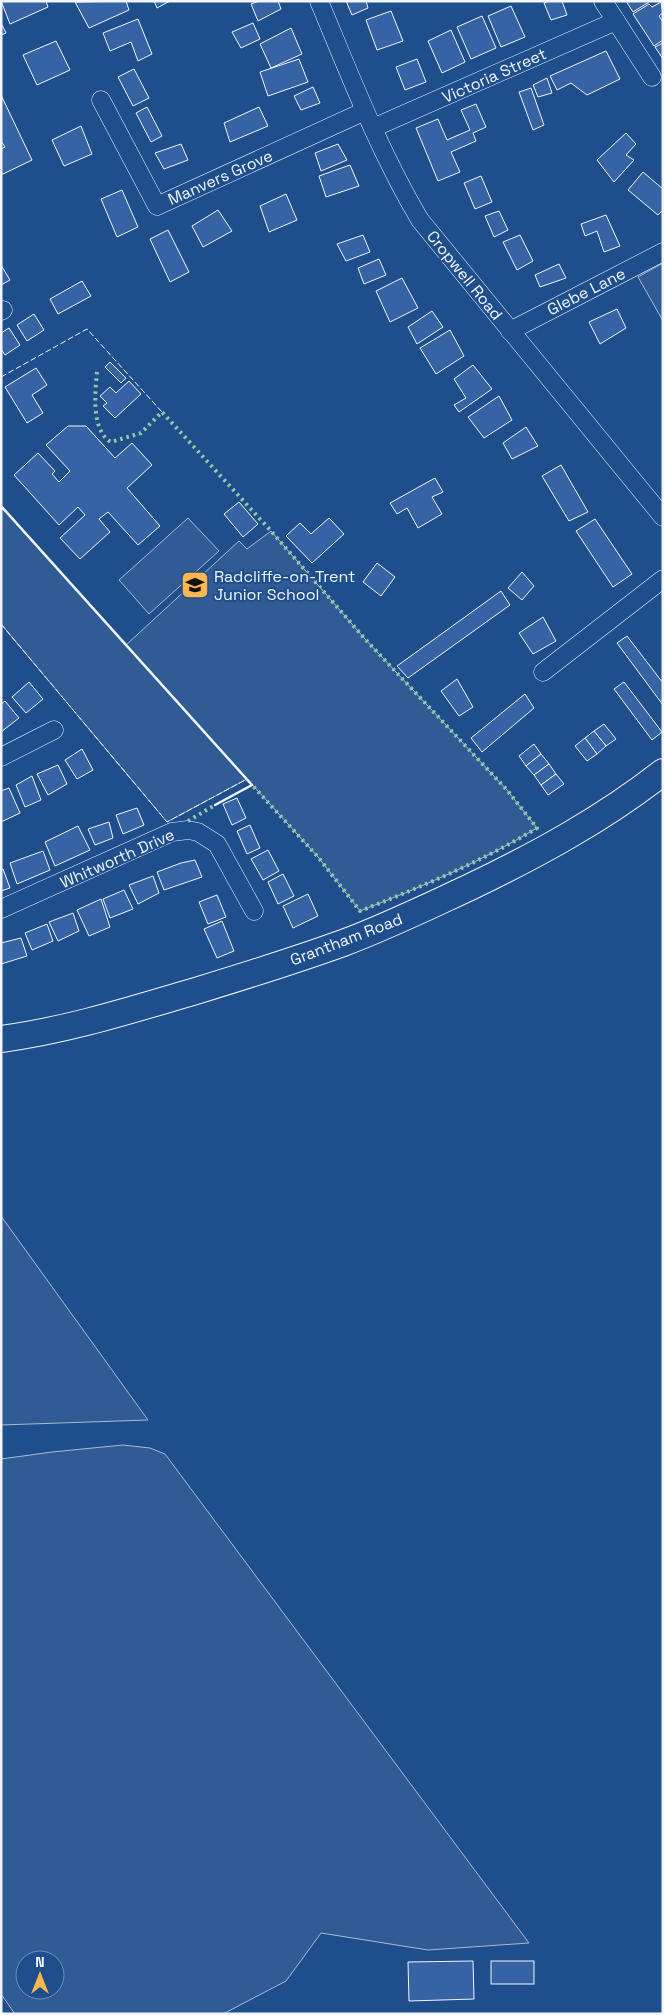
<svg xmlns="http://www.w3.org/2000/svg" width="664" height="2015" font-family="'Space Grotesk',sans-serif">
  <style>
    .green { fill: #305b95; stroke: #a8bbd7; fill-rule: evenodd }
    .building { fill: #3563a3; stroke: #f2f6ff }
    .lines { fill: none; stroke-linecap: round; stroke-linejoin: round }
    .minor-casing { stroke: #f2f6ff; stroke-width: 19 }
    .highway-casing { stroke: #f2f6ff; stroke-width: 28 }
    .minor { stroke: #1f4e8c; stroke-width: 18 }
    .highway { stroke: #1f4e8c; stroke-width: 26 }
    .hedge { stroke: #97c8a6; stroke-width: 4; stroke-dasharray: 2.5 4; stroke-linecap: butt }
    .fence { stroke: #f2f6ff; stroke-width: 1; stroke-dasharray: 6 2.5; stroke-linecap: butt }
    .wall { stroke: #f2f6ff; stroke-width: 2.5 }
    .labels { text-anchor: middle; stroke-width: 4; stroke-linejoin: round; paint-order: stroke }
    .street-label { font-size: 16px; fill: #f2f6ff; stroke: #1f4e8c }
    .poi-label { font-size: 16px; fill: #f2f6ff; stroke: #1f4e8c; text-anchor: start }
  </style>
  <rect width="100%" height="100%" fill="#1f4e8c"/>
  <g class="green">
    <polygon points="663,263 663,321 638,277"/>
    <path d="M1,506l125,139 113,-104 8,8 24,-18 94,108 142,151 30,38c-56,34 -116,59 -177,83l-42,-54 -71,-78 -80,43 -166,-198z"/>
    <polygon points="188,518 219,551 149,614 119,580"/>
    <polygon points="1,1216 148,1420 1,1425"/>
    <path d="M123,1445l27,3 15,6 364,489 -101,7 -107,-17 -35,48 -63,33h-208l-14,-20v-535l51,-7zM25,1960h30v30h-30z"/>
  </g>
  <g class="building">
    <polygon points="1,1 46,1 48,7 10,24"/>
    <polygon points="126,1 129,10 89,28 75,2"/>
    <polygon points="154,1 170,1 157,8"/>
    <polygon points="259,1 278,1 281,9 258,21 251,4"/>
    <polygon points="346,1 366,1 368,8 352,15"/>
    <polygon points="549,1 562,1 567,15 551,20 544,3"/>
    <polygon points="626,1 648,1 649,2 633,12"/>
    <polygon points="661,2 663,13 659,16 663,22 663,40 654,46 633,14 649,4 652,7"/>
    <polygon points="511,6 525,37 501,47 488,16"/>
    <polygon points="391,11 403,41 377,50 366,20"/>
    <polygon points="482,16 496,48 471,59 457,27"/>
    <polygon points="138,19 152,54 138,61 131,42 110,51 103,33"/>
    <polygon points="1,23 6,33 1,35"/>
    <polygon points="253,23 260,39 241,48 232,32"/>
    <polygon points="291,28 302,54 271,68 260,44"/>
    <polygon points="451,30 465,62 442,73 428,41"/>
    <polygon points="56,41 70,70 37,85 23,55"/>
    <polygon points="663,43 663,59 655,47"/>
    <polygon points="606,51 620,79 587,95 571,83 557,90 550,76"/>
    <polygon points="299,59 308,82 268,96 260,72"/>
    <polygon points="417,59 426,82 405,90 396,67"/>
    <polygon points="134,69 149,98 133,106 118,77"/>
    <polygon points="547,78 552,93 538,97 533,85"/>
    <polygon points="313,87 320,103 301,110 294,96"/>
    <polygon points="531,88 544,125 533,130 519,92"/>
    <polygon points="1,95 32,160 1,175 1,149 5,147 1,141"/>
    <polygon points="476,104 486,127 473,133 476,141 451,152 460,172 438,181 416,128 438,119 447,140 470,130 461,110"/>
    <polygon points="147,107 162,136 151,142 136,113"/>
    <polygon points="259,107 268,126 230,142 224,123"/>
    <polygon points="81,126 92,154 64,166 52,140"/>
    <polygon points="626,133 636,144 626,155 634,160 614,182 597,160"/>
    <polygon points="181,144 188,160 164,169 155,153"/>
    <polygon points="338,144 347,160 321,171 315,153"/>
    <polygon points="350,165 359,186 326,197 319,176"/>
    <polygon points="643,172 663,189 663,210 658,215 628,190"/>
    <polygon points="481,176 492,202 475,209 464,183"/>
    <polygon points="122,190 138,227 117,237 101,199"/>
    <polygon points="286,194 297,220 269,232 260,206"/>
    <polygon points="218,210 232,231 203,247 192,226"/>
    <polygon points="499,211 508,230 494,237 485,216"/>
    <polygon points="606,215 620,246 604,252 597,231 585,236 581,224"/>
    <polygon points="168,230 189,272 170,282 150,239"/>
    <polygon points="363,235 370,252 346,261 337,244"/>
    <polygon points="520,235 533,261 517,270 503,242"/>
    <polygon points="379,259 386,275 364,284 358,268"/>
    <polygon points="559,264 566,278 540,287 535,275"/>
    <polygon points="1,265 10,280 1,285"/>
    <polygon points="402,278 418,308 390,322 376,291"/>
    <polygon points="82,281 91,296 58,314 50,299"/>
    <polygon points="617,309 626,328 600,344 589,322"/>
    <polygon points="432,311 443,327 417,344 408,327"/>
    <polygon points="34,314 44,330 27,341 17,325"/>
    <polygon points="9,328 20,345 5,355 1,349 1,333"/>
    <polygon points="450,330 464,356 436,374 420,348"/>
    <polygon points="110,362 126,378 121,383 105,367"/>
    <polygon points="473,365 492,389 459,412 454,405 466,398 454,379"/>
    <polygon points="36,368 47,385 32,395 43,413 27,423 5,387"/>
    <polygon points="129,381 141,394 115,418 103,406 107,403 100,396 110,387 116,393"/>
    <polygon points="499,396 512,420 484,438 468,417"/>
    <polygon points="68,426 86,426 115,458 132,443 152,465 127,488 160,526 138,545 108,512 99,519 110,532 80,559 60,538 85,515 78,507 59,525 14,475 38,453 55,471 52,474 59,482 70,471 46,445"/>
    <polygon points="526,427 538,446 512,459 503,443"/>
    <polygon points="561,465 588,512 569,521 542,476"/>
    <polygon points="435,478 443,492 432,497 442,514 418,528 407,508 397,514 390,503"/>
    <polygon points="239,502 258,524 243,537 224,514"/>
    <polygon points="329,518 344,534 312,563 286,536 300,523 311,534"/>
    <polygon points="595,519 632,574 613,587 576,531"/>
    <polygon points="377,563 395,577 381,596 363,582"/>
    <polygon points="522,572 534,586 522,600 508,588"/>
    <polygon points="501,591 510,605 408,678 397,666"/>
    <polygon points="543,617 556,641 533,654 519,633"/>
    <polygon points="627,636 663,683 663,705 617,643"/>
    <polygon points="457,679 473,707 459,716 441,691"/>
    <polygon points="29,682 43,699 26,713 12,697"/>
    <polygon points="624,682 662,732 652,740 614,689"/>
    <polygon points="525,694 534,708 482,752 471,738"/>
    <polygon points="5,701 19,718 1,732 1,704"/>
    <polygon points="604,724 616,739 606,746 594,731"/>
    <polygon points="594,731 606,746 597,754 585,738"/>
    <polygon points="585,738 597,754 587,761 575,746"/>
    <polygon points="534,744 541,754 526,766 519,756"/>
    <polygon points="82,749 93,770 77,779 65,760"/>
    <polygon points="541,754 549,764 534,775 526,766"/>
    <polygon points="549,764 556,774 541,785 534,775"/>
    <polygon points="58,765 67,784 48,795 37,774"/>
    <polygon points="556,774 564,784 548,795 541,785"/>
    <polygon points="32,776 41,800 25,807 16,785"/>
    <polygon points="9,788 20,813 1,822 1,791"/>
    <polygon points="237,798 246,818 232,825 223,804"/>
    <polygon points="137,808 144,825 123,834 116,815"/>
    <polygon points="109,822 113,838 95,845 88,829"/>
    <polygon points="250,825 260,848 247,854 237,831"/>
    <polygon points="78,826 90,850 55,866 45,842"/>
    <polygon points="268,850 279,871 263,880 251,859"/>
    <polygon points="43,851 50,870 17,884 10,863"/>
    <polygon points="195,860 202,877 164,890 157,872 181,863"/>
    <polygon points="3,869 10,888 1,891 1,870"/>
    <polygon points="283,874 294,896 278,904 268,882"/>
    <polygon points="153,876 159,893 138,904 129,885"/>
    <polygon points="124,890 133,909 110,918 103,899"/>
    <polygon points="308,894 318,916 293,928 283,906"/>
    <polygon points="217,895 226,917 208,924 199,902"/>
    <polygon points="101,899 110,927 89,936 77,910"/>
    <polygon points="73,913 79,931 58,941 49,922"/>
    <polygon points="222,921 234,951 217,958 204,929"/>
    <polygon points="47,924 53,941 32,950 25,933"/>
    <polygon points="21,938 27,956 1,964 1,943"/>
    <polygon points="473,1961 474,1999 409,2001 408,1962"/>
    <rect x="491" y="1961" width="43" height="23"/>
  </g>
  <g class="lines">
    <g class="minor-casing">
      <g id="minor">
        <path d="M319,1c31,74 60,150 101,219l243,297"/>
        <polyline points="603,1 652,77"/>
        <polyline points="101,100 157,206 365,111"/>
        <polyline points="373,128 616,21"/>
        <polyline points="1,311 3,310"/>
        <polyline points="510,331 663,252"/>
        <polyline points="543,672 663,579"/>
        <polyline points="1,757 54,730"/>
        <polyline points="1,909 172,832 188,830 198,832 217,844 254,911"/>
      </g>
    </g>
    <g class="highway-casing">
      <path id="highway" d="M1,1039c68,-9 133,-30 198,-49 49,-15 97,-30 144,-47 43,-16 84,-36 125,-55 69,-33 135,-69 195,-116"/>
    </g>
    <use href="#minor" class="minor"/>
    <use href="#highway" class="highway"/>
    <g class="hedge">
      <path d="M97,372c-2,20 -6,59 14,70l30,-9 21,-21 109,119 94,108 142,151 30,38c-56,34 -116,59 -177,83l-42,-54 -66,-72"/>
      <polyline points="188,821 215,805"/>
    </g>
    <g class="fence">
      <polyline points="1,377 87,329 162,412"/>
      <polyline points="1,624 167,822 247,779"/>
    </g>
    <polyline class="wall" points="1,506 252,785 215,805"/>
  </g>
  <defs>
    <g id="school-square" transform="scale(1.4375)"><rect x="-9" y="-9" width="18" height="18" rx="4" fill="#ffb74d" stroke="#1f4e8c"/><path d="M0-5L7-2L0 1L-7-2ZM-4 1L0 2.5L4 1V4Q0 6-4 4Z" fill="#111"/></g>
  </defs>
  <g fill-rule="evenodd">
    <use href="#school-square" x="195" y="585"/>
  </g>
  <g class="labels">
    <g class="street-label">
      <text transform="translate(494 75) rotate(-24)" y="6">Victoria Street</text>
      <text transform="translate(220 177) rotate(-24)" y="6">Manvers Grove</text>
      <text transform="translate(465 275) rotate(51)" y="6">Cropwell Road</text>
      <text transform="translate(586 291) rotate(-27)" y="6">Glebe Lane</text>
      <text transform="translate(117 858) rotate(-24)" y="6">Whitworth Drive</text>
      <text transform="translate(346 939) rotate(-21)" y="6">Grantham Road</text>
    </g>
    <g class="poi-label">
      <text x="214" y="582">Radcliffe-on-Trent<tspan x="214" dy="18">Junior School</tspan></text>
    </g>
  </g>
  <rect width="664" height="2015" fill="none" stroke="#f2f6ff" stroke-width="5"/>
  <g transform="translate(40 1975)"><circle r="24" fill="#1f4e8c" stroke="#7391ba"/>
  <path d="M0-4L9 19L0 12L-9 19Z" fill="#ffb74d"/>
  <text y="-8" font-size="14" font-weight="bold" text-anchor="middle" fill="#f2f6ff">N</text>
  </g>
</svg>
